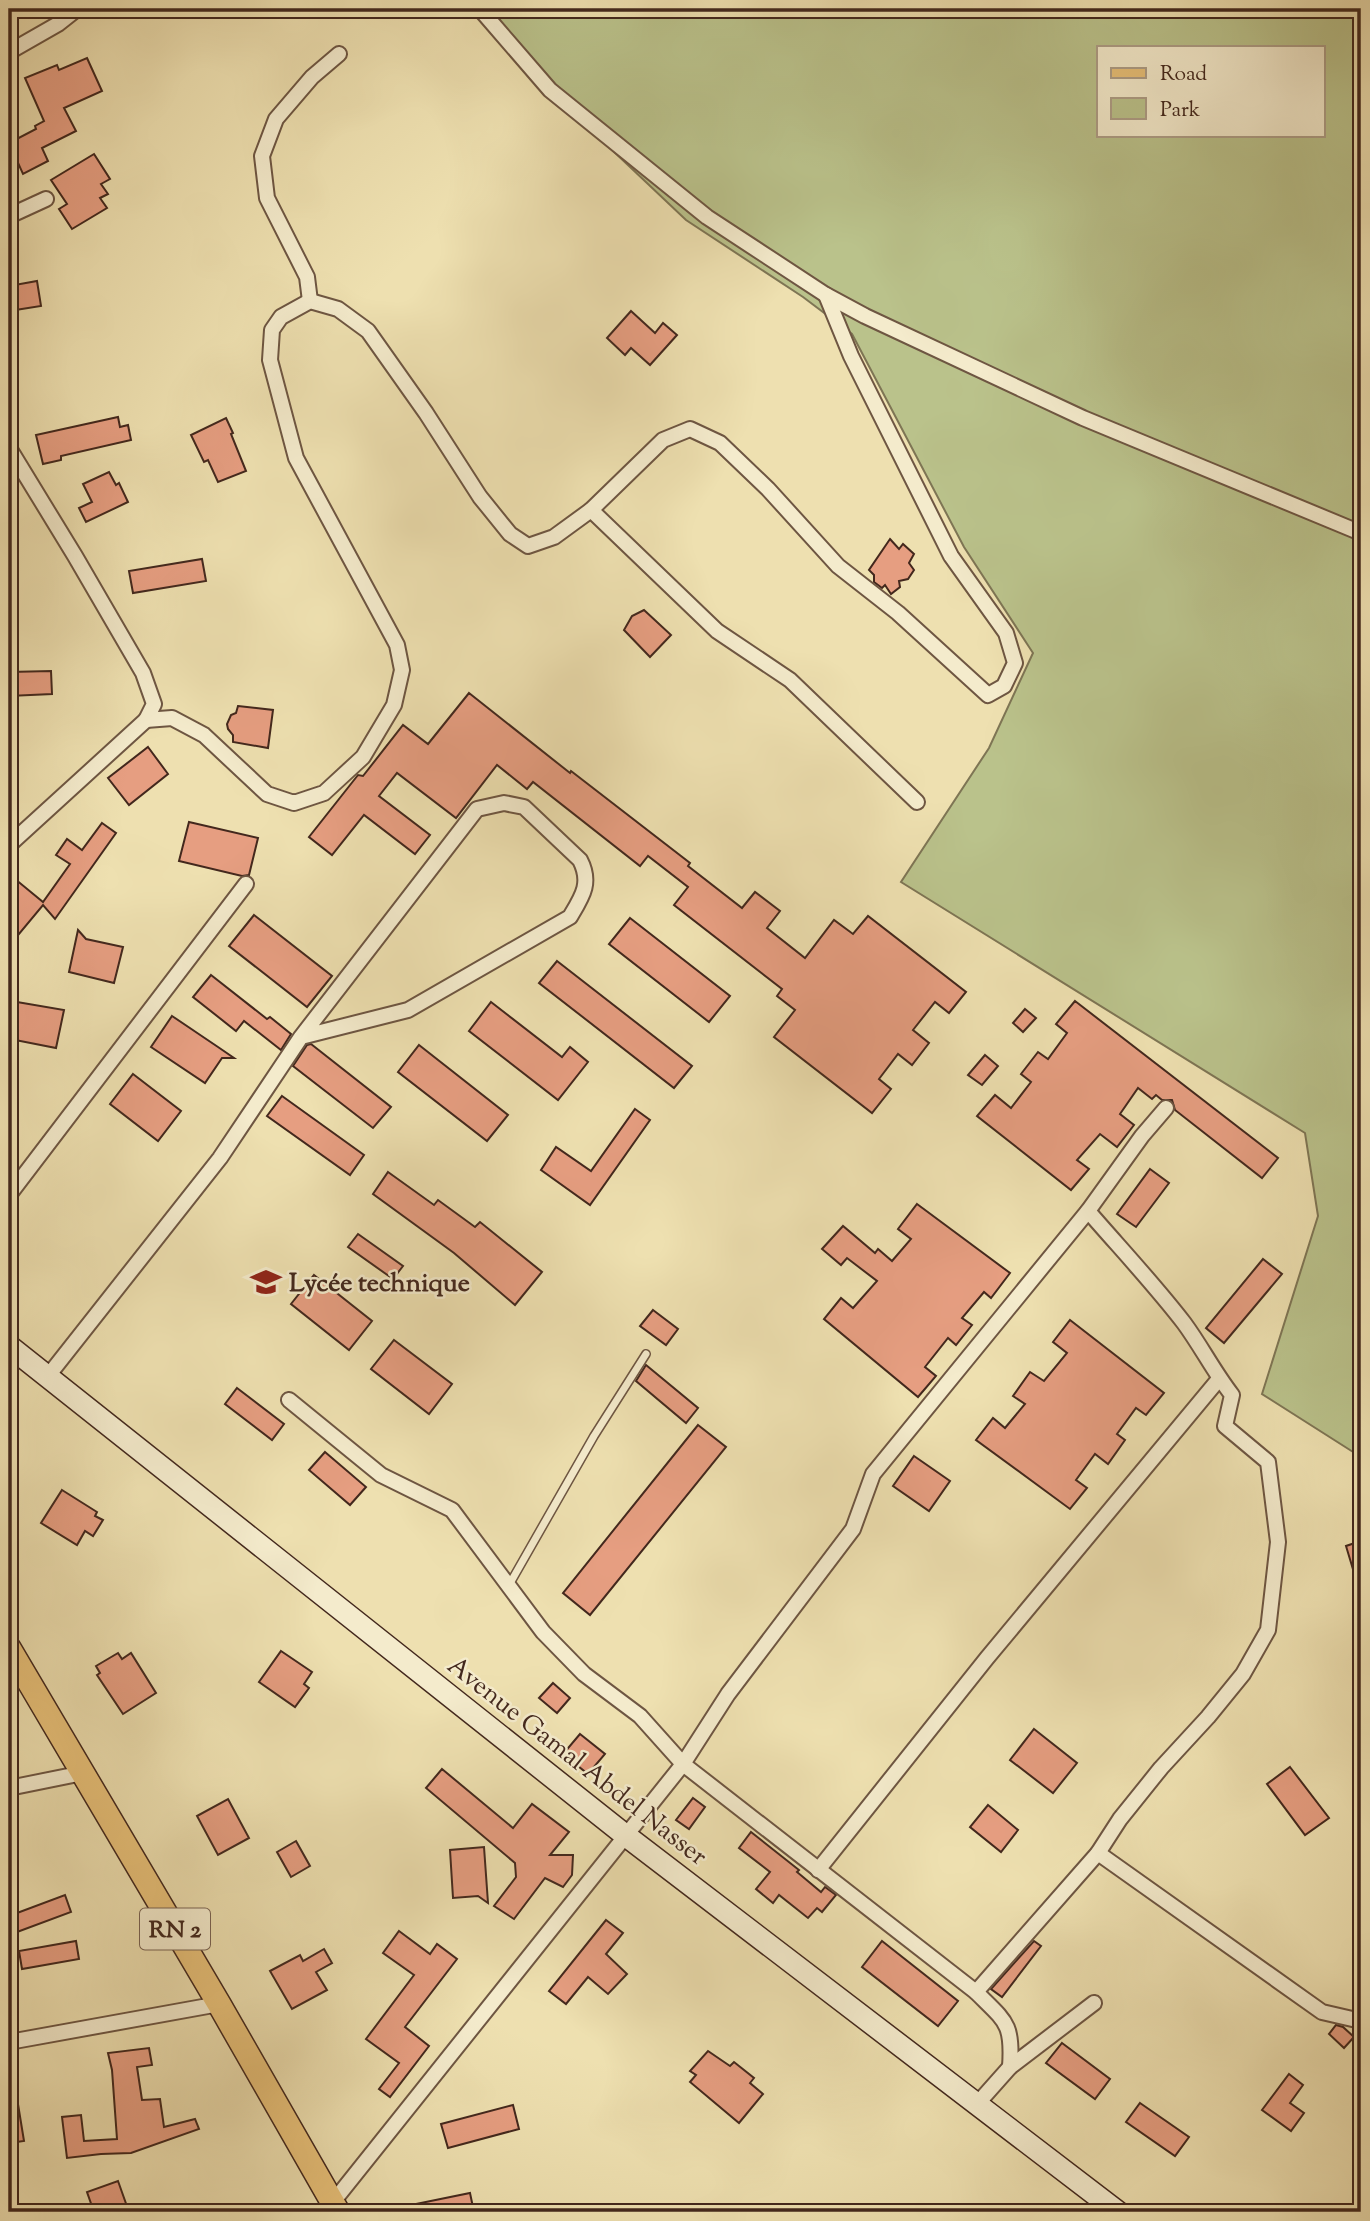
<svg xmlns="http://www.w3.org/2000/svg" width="1370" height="2221" font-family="'Sorts Mill Goudy',serif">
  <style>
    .green { fill: #bac28b; stroke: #7e7554; stroke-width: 2; fill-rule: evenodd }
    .building { fill: #e69e81; stroke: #43281d; stroke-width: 2 }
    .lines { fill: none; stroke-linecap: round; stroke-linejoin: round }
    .lane-casing { stroke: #6e5642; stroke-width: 10 }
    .street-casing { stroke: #6e5642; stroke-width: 18 }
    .secondary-casing { stroke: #43281d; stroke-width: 24 }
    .primary-casing { stroke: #43281d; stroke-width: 26 }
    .lane { stroke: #f4ebcc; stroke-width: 7 }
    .street { stroke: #f4ebcc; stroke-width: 14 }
    .secondary { stroke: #f4ebcc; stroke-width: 21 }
    .primary { stroke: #e7c078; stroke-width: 23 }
    .labels { text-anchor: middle; stroke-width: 5; stroke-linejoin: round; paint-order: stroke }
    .shield { fill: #f4ebcc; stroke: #786252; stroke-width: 2 }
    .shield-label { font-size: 24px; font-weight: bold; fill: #43281d }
    .poi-label { font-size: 26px; font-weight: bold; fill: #43281d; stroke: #f4ebcc; text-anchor: start }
    .street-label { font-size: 26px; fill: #43281d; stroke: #f4ebcc }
  </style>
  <rect width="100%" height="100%" fill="#eee0b0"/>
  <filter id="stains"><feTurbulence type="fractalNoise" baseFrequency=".00286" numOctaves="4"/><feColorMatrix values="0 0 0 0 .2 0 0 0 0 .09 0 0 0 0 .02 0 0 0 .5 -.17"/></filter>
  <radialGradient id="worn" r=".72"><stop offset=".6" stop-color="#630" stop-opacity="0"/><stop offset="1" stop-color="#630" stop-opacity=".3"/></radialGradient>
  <path class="green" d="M481,9h880v1448l-99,-63 56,-178 -13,-83 -404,-251 88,-134 44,-95 -69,-106 -112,-213 -49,-37 -117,-77 -131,-124zM1099,47h224v88h-224z"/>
  <g class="building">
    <polygon points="87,58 102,91 64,108 76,131 42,148 48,161 23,174 9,143 36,129 35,126 44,121 25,78 57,65 59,70"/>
    <polygon points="94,154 110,179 101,184 108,194 100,198 107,208 72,229 59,209 67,204 51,180"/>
    <polygon points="37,281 41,306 9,311 9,286"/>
    <polygon points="631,311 655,333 663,323 677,335 650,365 631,348 625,355 607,338"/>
    <polygon points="118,417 120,427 128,425 131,440 61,456 61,460 43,464 36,435"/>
    <polygon points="226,418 233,433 231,434 246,471 218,482 208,460 204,462 191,435"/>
    <polygon points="109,472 116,485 119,483 128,502 86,522 79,508 92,502 83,484"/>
    <polygon points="890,539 899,549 903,544 914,554 909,563 914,570 908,579 899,581 900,587 891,594 885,585 882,588 874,582 874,575 869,570"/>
    <polygon points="202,559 206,581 133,593 129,571"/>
    <polygon points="644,610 671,635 650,657 624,630 632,616"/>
    <polygon points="51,671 52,694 9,696 9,672"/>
    <polygon points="469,693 570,773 571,771 690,863 688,866 742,908 755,892 780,911 767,928 805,958 834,920 853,934 868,916 966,992 949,1013 935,1002 913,1030 929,1043 912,1065 898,1054 879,1079 891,1089 872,1113 774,1037 795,1010 777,996 782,989 674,905 688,887 648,856 640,866 533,782 527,789 497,765 456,818 397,773 379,796 430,835 415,854 364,815 332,855 309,837 358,775 363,776 403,725 428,744"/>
    <polygon points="238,706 273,710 268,748 233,742 233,735 228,729 227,724 231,715 236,713"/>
    <polygon points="148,747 168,774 129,805 108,778"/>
    <polygon points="189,822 258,838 249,875 242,876 179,861"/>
    <polygon points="102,823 116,833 55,919 43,905 9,946 9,874 43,902 70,864 56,855 67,839 82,850"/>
    <polygon points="254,915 332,976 307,1007 229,946"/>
    <polygon points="630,918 730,996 709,1022 609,944"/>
    <polygon points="78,930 86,939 123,947 114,983 69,972"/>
    <polygon points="557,961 692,1066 674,1088 539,983"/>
    <polygon points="211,975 267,1019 270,1017 291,1034 281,1050 244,1021 236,1031 193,997"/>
    <polygon points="1075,1001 1278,1158 1262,1178 1175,1110 1172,1100 1162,1100 1156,1095 1152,1099 1138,1088 1120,1114 1134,1125 1117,1147 1100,1134 1077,1160 1089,1169 1071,1190 977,1116 995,1095 1011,1108 1031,1082 1021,1074 1038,1052 1048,1059 1067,1033 1056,1024"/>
    <polygon points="17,1002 64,1010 56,1048 10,1039"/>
    <polygon points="491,1002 562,1057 570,1047 588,1062 558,1100 469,1031"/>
    <polygon points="1025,1009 1036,1018 1023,1032 1013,1023"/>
    <polygon points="172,1016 218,1047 234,1058 222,1058 205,1083 151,1047"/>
    <polygon points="311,1044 391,1107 373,1128 293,1066 307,1045"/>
    <polygon points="419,1045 508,1115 487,1141 398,1072"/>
    <polygon points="985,1055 998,1066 982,1085 968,1075"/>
    <polygon points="133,1074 181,1111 158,1141 110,1104"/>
    <polygon points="282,1096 364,1155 350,1175 267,1116"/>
    <polygon points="635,1109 650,1120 590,1205 541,1170 556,1147 591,1171"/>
    <polygon points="1150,1169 1169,1183 1136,1227 1117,1214"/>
    <polygon points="388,1172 434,1205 438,1200 475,1227 480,1222 542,1272 515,1305 454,1253 373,1194"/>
    <polygon points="917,1204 1010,1273 991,1298 984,1292 962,1318 972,1325 956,1345 948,1338 925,1367 936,1376 918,1397 824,1319 841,1298 853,1308 877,1281 847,1258 841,1265 822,1249 843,1226 875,1253 878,1249 892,1261 911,1239 898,1229"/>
    <polygon points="358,1234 403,1266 393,1279 348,1247"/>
    <polygon points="1263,1259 1282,1274 1224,1343 1206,1328"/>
    <polygon points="314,1275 372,1321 349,1350 291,1304"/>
    <polygon points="653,1310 678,1329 666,1345 640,1326"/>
    <polygon points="1070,1320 1164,1393 1146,1415 1136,1408 1117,1434 1125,1440 1108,1464 1095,1454 1076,1480 1087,1488 1070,1509 976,1440 993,1418 1005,1428 1025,1404 1013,1396 1030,1372 1044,1381 1067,1353 1053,1342"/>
    <polygon points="394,1340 452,1384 429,1414 371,1369"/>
    <polygon points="646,1365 698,1408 686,1423 636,1381"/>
    <polygon points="237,1388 284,1424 272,1440 225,1404"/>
    <polygon points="698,1425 726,1447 590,1615 563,1593"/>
    <polygon points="325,1452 366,1487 350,1505 309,1470"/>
    <polygon points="914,1456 950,1481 929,1511 893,1486"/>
    <polygon points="62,1490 97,1512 95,1516 103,1520 93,1536 85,1531 77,1545 41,1523"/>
    <polygon points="1361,1541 1361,1585 1358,1586 1346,1546"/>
    <polygon points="281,1651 312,1672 304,1684 309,1688 295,1707 259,1682"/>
    <polygon points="118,1653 122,1659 131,1653 156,1693 123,1714 97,1675 100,1673 96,1666"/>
    <polygon points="553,1683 570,1698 557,1713 539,1698"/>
    <polygon points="1034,1729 1077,1763 1053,1793 1010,1760"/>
    <polygon points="580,1734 605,1754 588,1774 563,1754"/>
    <polygon points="1290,1767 1329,1818 1305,1835 1267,1784"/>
    <polygon points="442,1769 513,1828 532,1804 569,1832 550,1855 573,1855 572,1875 563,1887 545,1878 514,1919 494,1906 516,1877 515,1863 426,1788"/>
    <polygon points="693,1798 705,1807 689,1829 676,1820"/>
    <polygon points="228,1799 249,1838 218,1855 197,1816"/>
    <polygon points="988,1805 1018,1830 1001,1852 970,1827"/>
    <polygon points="751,1832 799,1870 797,1872 821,1892 825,1887 836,1895 822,1912 817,1908 808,1918 779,1895 773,1903 756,1889 770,1872 739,1848"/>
    <polygon points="296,1841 310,1866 291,1877 277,1852"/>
    <polygon points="484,1847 488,1903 478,1896 453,1898 450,1850"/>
    <polygon points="65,1895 71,1912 9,1935 9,1916"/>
    <polygon points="606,1920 623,1933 606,1954 627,1974 608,1994 588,1977 566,2004 549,1991"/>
    <polygon points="399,1931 430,1954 437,1944 457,1959 405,2027 429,2046 390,2097 379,2089 399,2063 366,2039 414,1975 383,1953"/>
    <polygon points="76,1941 79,1959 22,1969 19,1951"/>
    <polygon points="882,1941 958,2001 938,2026 862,1967"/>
    <polygon points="1034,1941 1041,1946 1002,1997 991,1989"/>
    <polygon points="324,1949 332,1963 316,1972 327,1990 292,2009 270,1971 300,1955 303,1961"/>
    <polygon points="1336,2025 1343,2027 1354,2037 1344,2048 1329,2034"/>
    <polygon points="1062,2043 1110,2079 1095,2099 1046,2063"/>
    <polygon points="149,2048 152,2065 137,2067 142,2100 160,2099 164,2127 195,2119 199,2129 131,2153 101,2154 67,2158 62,2117 81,2115 84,2141 117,2139 112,2070 108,2053"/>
    <polygon points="708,2051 730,2066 734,2062 754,2078 750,2083 763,2094 739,2123 690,2082 696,2075 690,2071"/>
    <polygon points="1289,2074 1303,2085 1290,2103 1304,2113 1291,2131 1262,2110"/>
    <polygon points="9,2098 17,2098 24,2141 9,2143"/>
    <polygon points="1140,2103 1189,2137 1175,2156 1126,2122"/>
    <polygon points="513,2105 519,2129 448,2148 441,2124"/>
    <polygon points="118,2181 129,2212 94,2212 87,2192"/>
    <polygon points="470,2193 474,2212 407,2212 406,2206"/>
  </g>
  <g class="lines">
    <g class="lane-casing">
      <polyline id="lane" points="509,1585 594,1436 646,1354"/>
    </g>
    <g class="street-casing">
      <g id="street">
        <polyline points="480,9 550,90 707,217 826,295 865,316 1083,418 1361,533"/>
        <polyline points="9,52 58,24 77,9"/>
        <polyline points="9,216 46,199"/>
        <polyline points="310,301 307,277 267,198 262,156 276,119 312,77 339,54"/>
        <polyline points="9,448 75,556 143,673 154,704 146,720 172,718 204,735 267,794 294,803 324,793 363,757 394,705 402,670 397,645 296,458 270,360 272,330 281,317 310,301 338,309 368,331 426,413 480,497 510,534 528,546 554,537 591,510 663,440 690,429 720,443 768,489 838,566 898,613 988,695 1004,686 1015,663 1006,633 951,556 851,356 826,295"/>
        <polyline points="591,510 717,631 790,680 917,802"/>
        <polyline points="9,845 146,720"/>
        <polyline points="9,1195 246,884"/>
        <path d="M48,1376l172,-218 81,-121 176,-228 27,-6 20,4 56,53c12,23 2,37 -10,57l-162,93 -107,27"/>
        <path d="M289,1400l92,75 71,35 91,122 41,42 56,42 43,48 293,228c30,30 37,31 34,75"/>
        <polyline points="9,1788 83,1773"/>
        <polyline points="1098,1853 1322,2012 1361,2021"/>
        <polyline points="818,1870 987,1658 1219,1379"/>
        <path d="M976,1992l122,-139 22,-34 41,-51 47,-51 35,-43 25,-44 10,-88 -10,-80 -43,-36 7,-31c-18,-23 -31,-49 -48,-72 -30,-39 -64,-75 -96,-112"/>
        <polyline points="9,2042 219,2004"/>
        <polyline points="978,2103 1010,2067 1094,2003"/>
        <polyline points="333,2202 683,1764 728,1694 853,1529 873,1474 1088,1211 1142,1136 1166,1108"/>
      </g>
    </g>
    <g class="secondary-casing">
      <polyline id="secondary" points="9,1346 625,1835 1118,2212"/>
    </g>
    <g class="primary-casing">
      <polyline id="primary" points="9,1648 219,2004 338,2212"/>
    </g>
    <use href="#lane" class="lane"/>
    <use href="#street" class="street"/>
    <use href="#secondary" class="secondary"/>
    <use href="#primary" class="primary"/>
  </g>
  <defs>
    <g id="school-bare" transform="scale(2.415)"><path d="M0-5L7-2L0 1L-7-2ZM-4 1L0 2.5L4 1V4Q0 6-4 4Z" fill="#8f2418" stroke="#f4ebcc" stroke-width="2.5" paint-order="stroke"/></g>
  </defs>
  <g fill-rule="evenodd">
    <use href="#school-bare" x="266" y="1282"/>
  </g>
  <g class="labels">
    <rect class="shield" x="140" y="1908.5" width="70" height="41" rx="5"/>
    <g class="shield-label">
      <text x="175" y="1937">RN 2</text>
    </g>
    <g class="poi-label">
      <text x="289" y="1291">Lycée technique</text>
    </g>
    <g class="street-label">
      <text transform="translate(578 1760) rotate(38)" y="9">Avenue Gamal Abdel Nasser</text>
    </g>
  </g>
  <rect width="1370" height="2221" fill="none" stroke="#eee0b0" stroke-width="35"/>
  <rect x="10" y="10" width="1349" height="2200" fill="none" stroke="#43281d" stroke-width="3.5"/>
  <rect x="18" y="18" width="1335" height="2186" fill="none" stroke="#43281d" stroke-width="2"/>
  <rect x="1097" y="46" width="228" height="91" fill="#f4ebcc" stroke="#ad9d86" stroke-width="2"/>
  <rect x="1111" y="68" width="35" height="10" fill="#e7c078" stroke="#ad9d86" stroke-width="2"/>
  <text x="1160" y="80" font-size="21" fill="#43281d">Road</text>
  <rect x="1111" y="98" width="35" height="21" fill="#bac28b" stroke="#ad9d86" stroke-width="2"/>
  <text x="1160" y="116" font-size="21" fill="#43281d">Park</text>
  <rect width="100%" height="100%" filter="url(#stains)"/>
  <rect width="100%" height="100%" fill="url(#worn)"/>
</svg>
